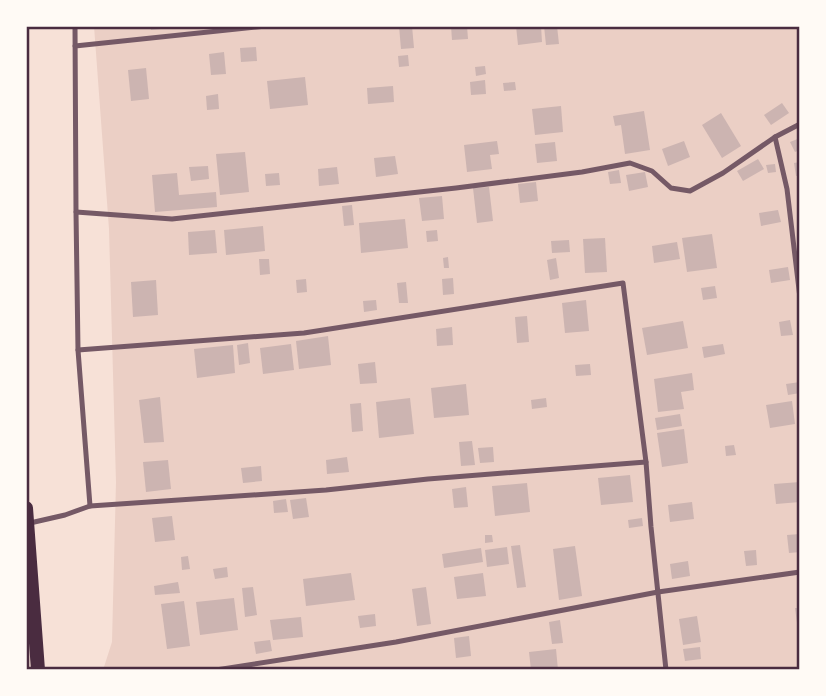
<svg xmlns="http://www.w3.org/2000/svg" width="826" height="696" font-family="Lato,sans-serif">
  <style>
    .green { fill: #ebcfc5 }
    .building { fill: #ccb4b1 }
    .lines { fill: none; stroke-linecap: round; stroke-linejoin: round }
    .service { stroke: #755966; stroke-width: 5 }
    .secondary { stroke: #4a2c40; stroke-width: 14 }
    .neatline { fill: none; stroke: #4a2c40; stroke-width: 2.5 }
  </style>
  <rect width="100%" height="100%" fill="#f7e1d7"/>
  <polygon class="green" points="94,26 800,26 800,670 103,670 112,642 116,482 109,229"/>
  <g class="building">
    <polygon points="150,26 170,26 170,28 151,30"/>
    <polygon points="399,26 412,26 414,48 401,49"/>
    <polygon points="451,26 467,26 468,39 452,40"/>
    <polygon points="516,26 541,26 542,42 518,45"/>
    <polygon points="544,26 557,26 559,44 546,45"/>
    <polygon points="256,47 257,61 241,62 240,48"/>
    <polygon points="224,52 226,74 211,75 209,54"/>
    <polygon points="408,55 409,66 399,67 398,56"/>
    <polygon points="485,66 486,74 476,76 475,67"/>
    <polygon points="146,68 149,99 131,101 128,70"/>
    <polygon points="305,77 308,105 270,109 267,81"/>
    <polygon points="485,80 486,94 471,95 470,82"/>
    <polygon points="515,82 516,90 504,91 503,83"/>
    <polygon points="393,86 394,102 368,104 367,88"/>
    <polygon points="218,94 219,109 207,110 206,96"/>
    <polygon points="782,103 789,113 771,125 764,115"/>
    <polygon points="561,106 563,132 535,135 532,109"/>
    <polygon points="644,111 650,150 625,154 621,125 615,126 613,116"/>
    <polygon points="721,113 741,146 722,158 702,125"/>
    <polygon points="800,138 800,150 795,152 790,142"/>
    <polygon points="497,141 499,154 490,155 492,169 467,172 464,145"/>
    <polygon points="684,141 690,157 668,166 662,149"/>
    <polygon points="555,142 557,161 537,163 535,144"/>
    <polygon points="245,152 249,192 220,195 216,154"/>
    <polygon points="395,156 398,174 376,177 374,158"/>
    <polygon points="758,159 764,169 743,181 737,171"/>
    <polygon points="800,162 800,175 796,176 794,163"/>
    <polygon points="775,164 776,172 768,173 766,165"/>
    <polygon points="208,166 209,179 191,181 189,167"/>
    <polygon points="337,167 339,184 319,186 318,169"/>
    <polygon points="619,170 621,183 610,184 608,172"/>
    <polygon points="645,172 648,187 629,191 626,175"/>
    <polygon points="177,173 179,195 216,192 217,207 155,212 152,175"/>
    <polygon points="279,173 280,185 266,186 265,174"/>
    <polygon points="536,182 538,201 520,203 518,184"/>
    <polygon points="489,187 493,221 477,223 473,188"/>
    <polygon points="442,196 444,219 422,221 419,198"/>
    <polygon points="352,205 354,225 344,226 342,206"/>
    <polygon points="778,210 781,222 761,226 759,213"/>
    <polygon points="405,219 408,248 361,253 359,223"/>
    <polygon points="263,226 265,251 226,255 224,230"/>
    <polygon points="215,230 217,253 189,255 188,232"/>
    <polygon points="437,230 438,241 427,242 426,231"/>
    <polygon points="712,234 717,268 687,272 682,238"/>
    <polygon points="605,238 607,272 585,273 583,239"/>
    <polygon points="569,240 570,252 552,253 551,241"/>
    <polygon points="677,242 680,259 654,263 652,246"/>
    <polygon points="448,257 449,268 444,268 443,258"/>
    <polygon points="556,258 559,278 550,280 547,260"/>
    <polygon points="259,259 269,259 270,274 260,275"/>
    <polygon points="788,267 790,280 771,283 769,270"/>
    <polygon points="453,278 454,294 443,295 442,279"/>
    <polygon points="306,279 307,292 297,293 296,280"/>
    <polygon points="156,280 158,315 133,317 131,282"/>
    <polygon points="406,282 408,303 399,303 397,283"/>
    <polygon points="715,286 717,298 703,300 701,288"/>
    <polygon points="376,300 377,310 364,312 363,301"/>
    <polygon points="586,300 589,331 565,333 562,303"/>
    <polygon points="527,316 529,342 517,343 515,317"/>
    <polygon points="790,320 793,335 781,336 779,322"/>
    <polygon points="683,321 688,348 647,355 642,328"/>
    <polygon points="452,327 453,345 437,346 436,329"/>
    <polygon points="328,336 331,365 299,369 296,341"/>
    <polygon points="248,343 250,363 239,365 237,345"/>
    <polygon points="291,344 294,370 263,374 260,348"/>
    <polygon points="723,344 725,354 704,358 702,347"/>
    <polygon points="233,345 235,373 197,378 194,349"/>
    <polygon points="375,362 377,383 360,384 358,364"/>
    <polygon points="590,364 591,375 576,376 575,365"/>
    <polygon points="692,373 694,390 681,392 684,409 658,412 654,379"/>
    <polygon points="800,382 800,393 788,395 786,384"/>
    <polygon points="466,384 469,415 434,418 431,388"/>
    <polygon points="160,397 164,442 144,443 139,400"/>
    <polygon points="410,398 414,434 379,438 376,402"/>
    <polygon points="546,398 547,407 532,409 531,400"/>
    <polygon points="792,401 795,424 770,428 766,405"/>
    <polygon points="361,403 363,431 352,432 350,404"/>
    <polygon points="680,414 682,426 657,430 655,418"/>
    <polygon points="684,429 688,463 662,467 657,433"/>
    <polygon points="472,441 475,465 461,466 459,442"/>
    <polygon points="734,445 736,455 726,456 725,446"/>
    <polygon points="493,447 494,462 480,463 478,448"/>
    <polygon points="347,457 349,472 327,474 326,460"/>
    <polygon points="168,460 171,489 146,492 143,462"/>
    <polygon points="261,466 262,481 243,483 241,468"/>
    <polygon points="630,475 633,502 601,505 598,478"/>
    <polygon points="800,482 800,502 776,504 774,484"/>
    <polygon points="527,483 530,512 495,516 492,486"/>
    <polygon points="466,487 468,507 454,508 452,489"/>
    <polygon points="306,498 309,517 293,519 290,500"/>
    <polygon points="286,499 288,512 274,513 273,501"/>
    <polygon points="692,502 694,519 670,522 668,505"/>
    <polygon points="172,516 175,540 155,542 152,518"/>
    <polygon points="642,518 643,526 629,528 628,520"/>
    <polygon points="800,534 800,552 789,553 787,535"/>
    <polygon points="485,535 492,535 493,542 485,543"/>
    <polygon points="520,545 526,587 517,588 511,546"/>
    <polygon points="575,546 582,596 559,600 553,549"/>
    <polygon points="507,547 509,564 487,567 485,550"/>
    <polygon points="481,548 483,562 444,568 442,554"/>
    <polygon points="756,550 757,565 746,566 744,551"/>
    <polygon points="188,556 190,569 182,570 181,557"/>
    <polygon points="688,561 690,576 672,579 670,564"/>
    <polygon points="227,567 228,577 215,579 213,569"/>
    <polygon points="351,573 355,600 306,606 303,579"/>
    <polygon points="483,573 486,596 457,599 454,577"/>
    <polygon points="178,582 180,593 155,595 154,586"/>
    <polygon points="253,587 257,615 245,617 242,588"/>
    <polygon points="426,587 431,624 417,626 412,589"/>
    <polygon points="234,598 238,630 200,635 196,602"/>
    <polygon points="184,601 190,646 167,649 161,604"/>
    <polygon points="795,608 800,608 800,630 798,630"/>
    <polygon points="375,614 376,626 360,628 358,616"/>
    <polygon points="697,616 701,642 683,645 679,619"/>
    <polygon points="301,617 303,637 273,640 270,620"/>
    <polygon points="560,620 563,643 552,644 549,622"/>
    <polygon points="469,636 471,656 456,658 454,638"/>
    <polygon points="270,640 272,651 256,654 254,642"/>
    <polygon points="700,647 701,659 685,661 683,649"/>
    <polygon points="556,649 558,670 531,670 529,652"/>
  </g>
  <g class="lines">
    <g class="service">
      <polyline points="75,26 76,212"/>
      <polyline points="75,46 266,26"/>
      <polyline points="775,137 787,189 800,298"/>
      <polyline points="78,350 304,333 623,283 646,462 651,527 666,670"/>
      <polyline points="90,506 78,350 76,212 172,219 456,188 582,172 630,163 652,171 671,188 690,191 723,173 775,137 800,124"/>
      <polyline points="30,523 65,515 90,506 326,490 428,479 646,462"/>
      <polyline points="216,670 396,642 658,592 800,572"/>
    </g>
    <polyline class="secondary" points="26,508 38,670"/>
  </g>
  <rect width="826" height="696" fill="none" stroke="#fffaf5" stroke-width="56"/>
  <rect x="28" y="28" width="770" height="640" class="neatline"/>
</svg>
